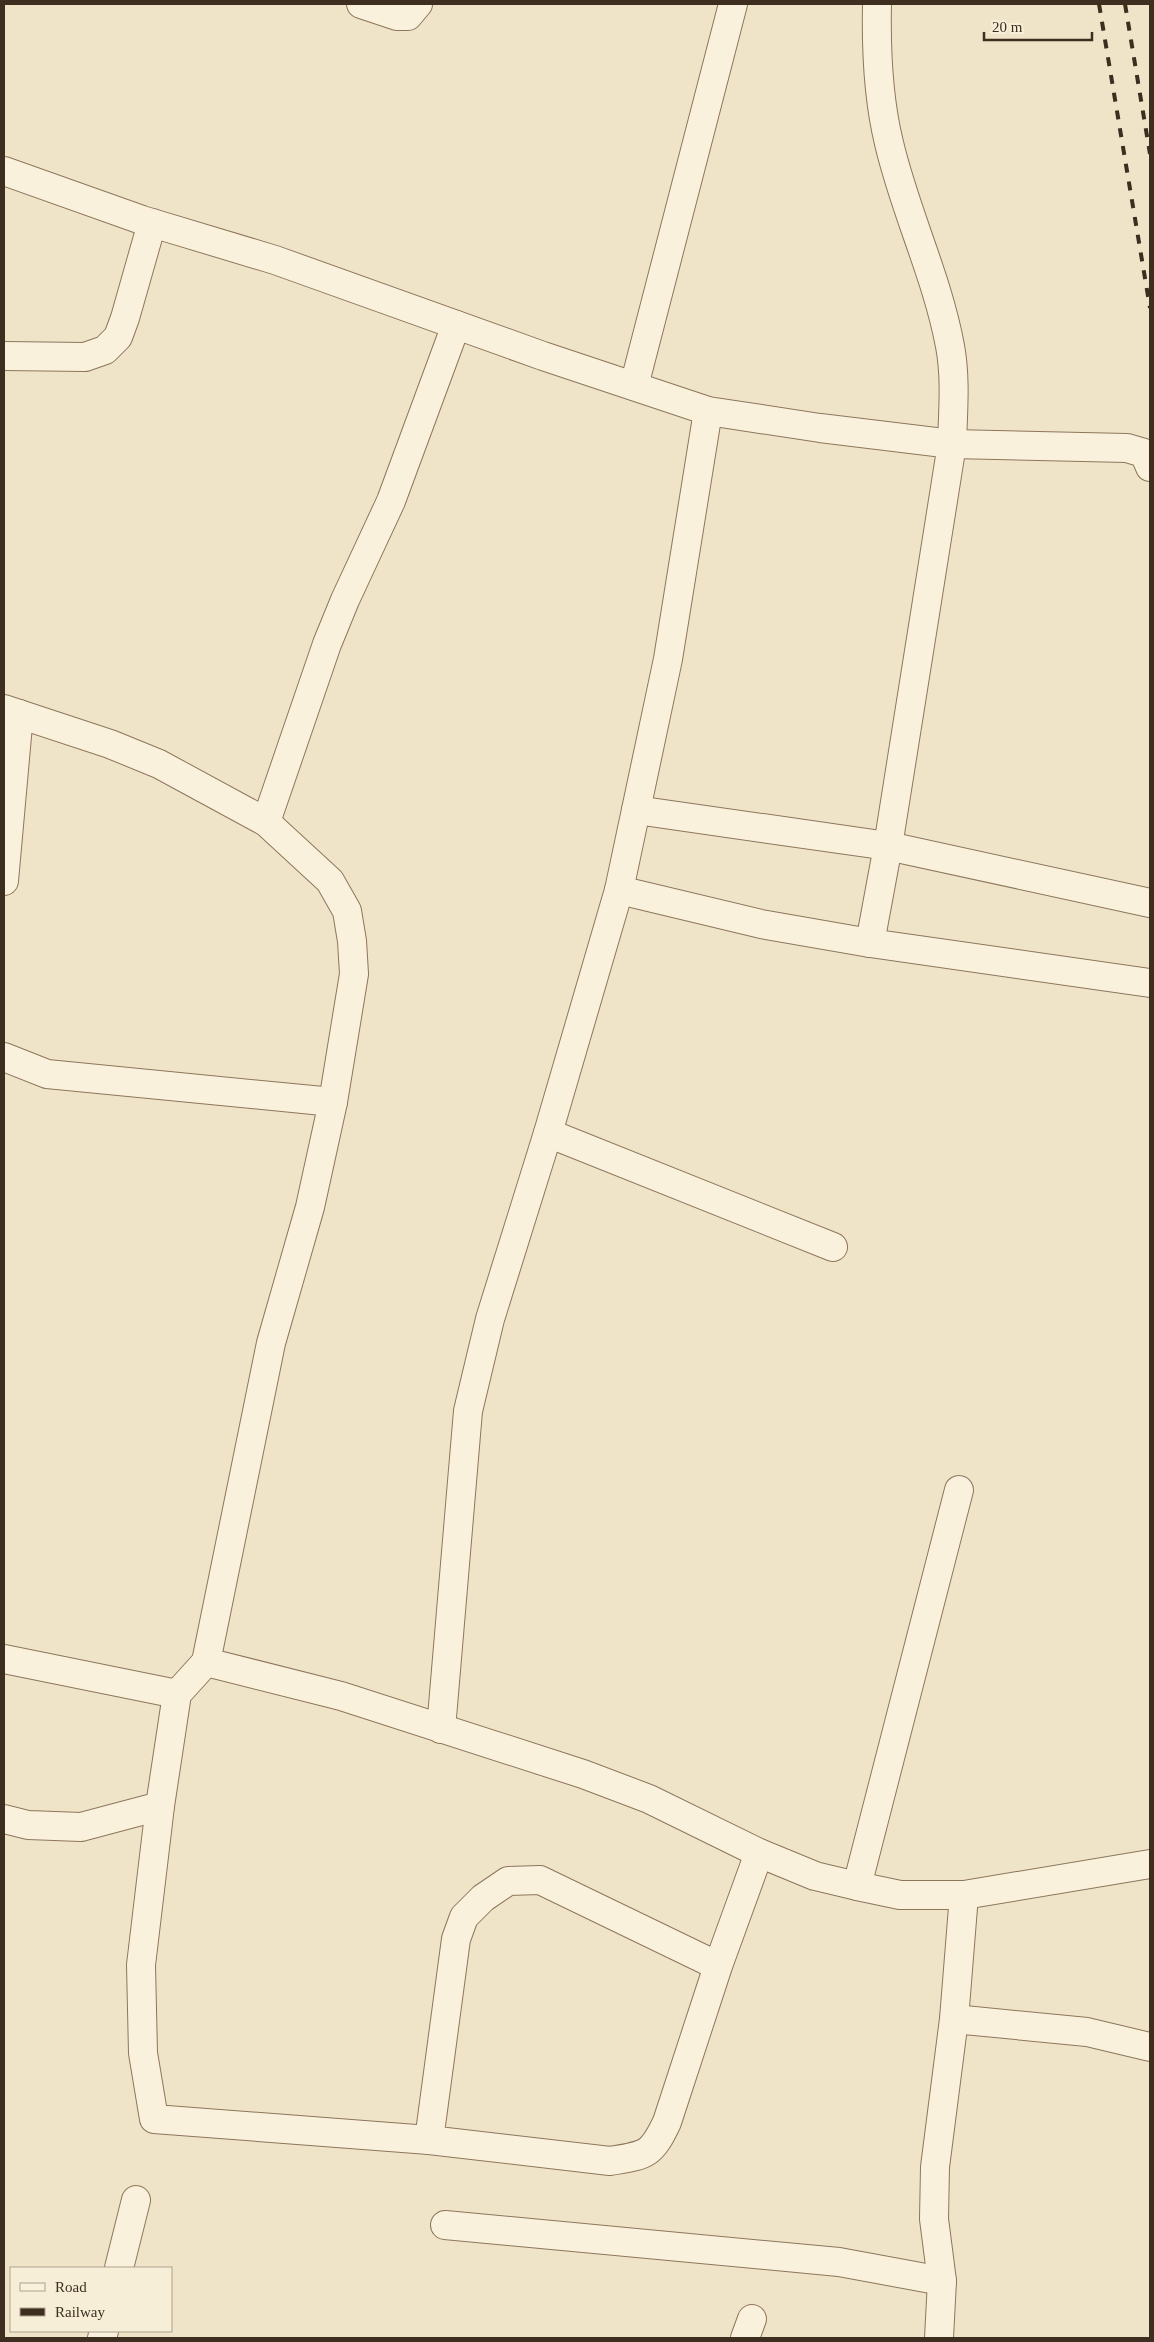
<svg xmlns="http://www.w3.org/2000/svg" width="1154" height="2342" font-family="'Times New Roman',serif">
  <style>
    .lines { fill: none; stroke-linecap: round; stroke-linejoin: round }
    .minor-casing { stroke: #8d765c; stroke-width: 30 }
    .minor { stroke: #faf1dc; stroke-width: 28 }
    .rail { stroke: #3d2e20; stroke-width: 4; stroke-dasharray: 9 9; stroke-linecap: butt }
  </style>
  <rect width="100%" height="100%" fill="#f0e4c8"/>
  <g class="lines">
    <g class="minor-casing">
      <g id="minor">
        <polyline points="361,4 397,16 408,16 418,4"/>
        <polyline points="4,171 142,220 275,260 543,356 708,411 820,428 952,444 1127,448 1144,453 1150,467"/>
        <polyline points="4,356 85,357 105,350 118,337 125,318 152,223"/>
        <polyline points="634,386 733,4"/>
        <polyline points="708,411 668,659 619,890 761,924 870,943 1150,983"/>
        <polyline points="4,709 110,744 159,764 266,822 330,881 347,911 352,941 354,974 333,1102 310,1207 271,1343 206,1662"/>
        <polyline points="636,810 888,846 1150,903"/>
        <polyline points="266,822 327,644 345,600 391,501 456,325"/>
        <polyline points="4,881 19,714"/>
        <polyline points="619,890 548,1133 833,1247"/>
        <path d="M870,943l18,-97 64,-402c1,-33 4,-66 -2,-98 -13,-70 -45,-134 -61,-203 -11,-45 -13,-93 -12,-139"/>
        <polyline points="4,1057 47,1074 333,1102"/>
        <polyline points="4,1659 177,1694"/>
        <polyline points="441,1729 468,1411 490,1319 548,1133"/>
        <polyline points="160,1806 141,1965 143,2053 154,2119 429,2140"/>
        <polyline points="4,1819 28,1825 81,1827 160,1806 177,1694 206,1662 341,1696 583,1774 649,1799 759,1853 815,1876 857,1886 900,1895 964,1895 1150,1864"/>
        <polyline points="857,1886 959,1490"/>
        <path d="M718,1966l-178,-86 -32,1 -25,17 -19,19 -8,22 -27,201 181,21c36,-6 41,-5 57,-39l51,-156 41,-113"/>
        <polyline points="954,2019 1087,2032 1150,2047"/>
        <polyline points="445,2225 839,2262 942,2281"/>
        <polyline points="119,2268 136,2200"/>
        <polyline points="102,2338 104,2331"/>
        <polyline points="745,2338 752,2319"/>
        <polyline points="939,2338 942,2281 934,2219 935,2167 954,2019 964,1895"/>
      </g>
    </g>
    <use href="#minor" class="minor"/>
    <g class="rail">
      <polyline points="1099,4 1150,308"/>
      <polyline points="1125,4 1150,154"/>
    </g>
  </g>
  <rect width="1154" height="2342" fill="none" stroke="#3d2e20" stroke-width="10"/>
  <rect x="10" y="2267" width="162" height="65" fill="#f7eed8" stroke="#ada18e"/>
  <rect x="20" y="2283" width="25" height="8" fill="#faf1dc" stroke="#ada18e"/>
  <text x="55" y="2292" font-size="15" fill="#3d2e20">Road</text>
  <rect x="20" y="2308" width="25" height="8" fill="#3d2e20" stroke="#ada18e"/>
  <text x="55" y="2317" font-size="15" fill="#3d2e20">Railway</text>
  <path d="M984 32v8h108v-8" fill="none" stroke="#3d2e20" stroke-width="2.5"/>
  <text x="992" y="32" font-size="15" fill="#3d2e20" stroke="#f7eed8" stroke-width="4" paint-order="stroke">20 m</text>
</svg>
